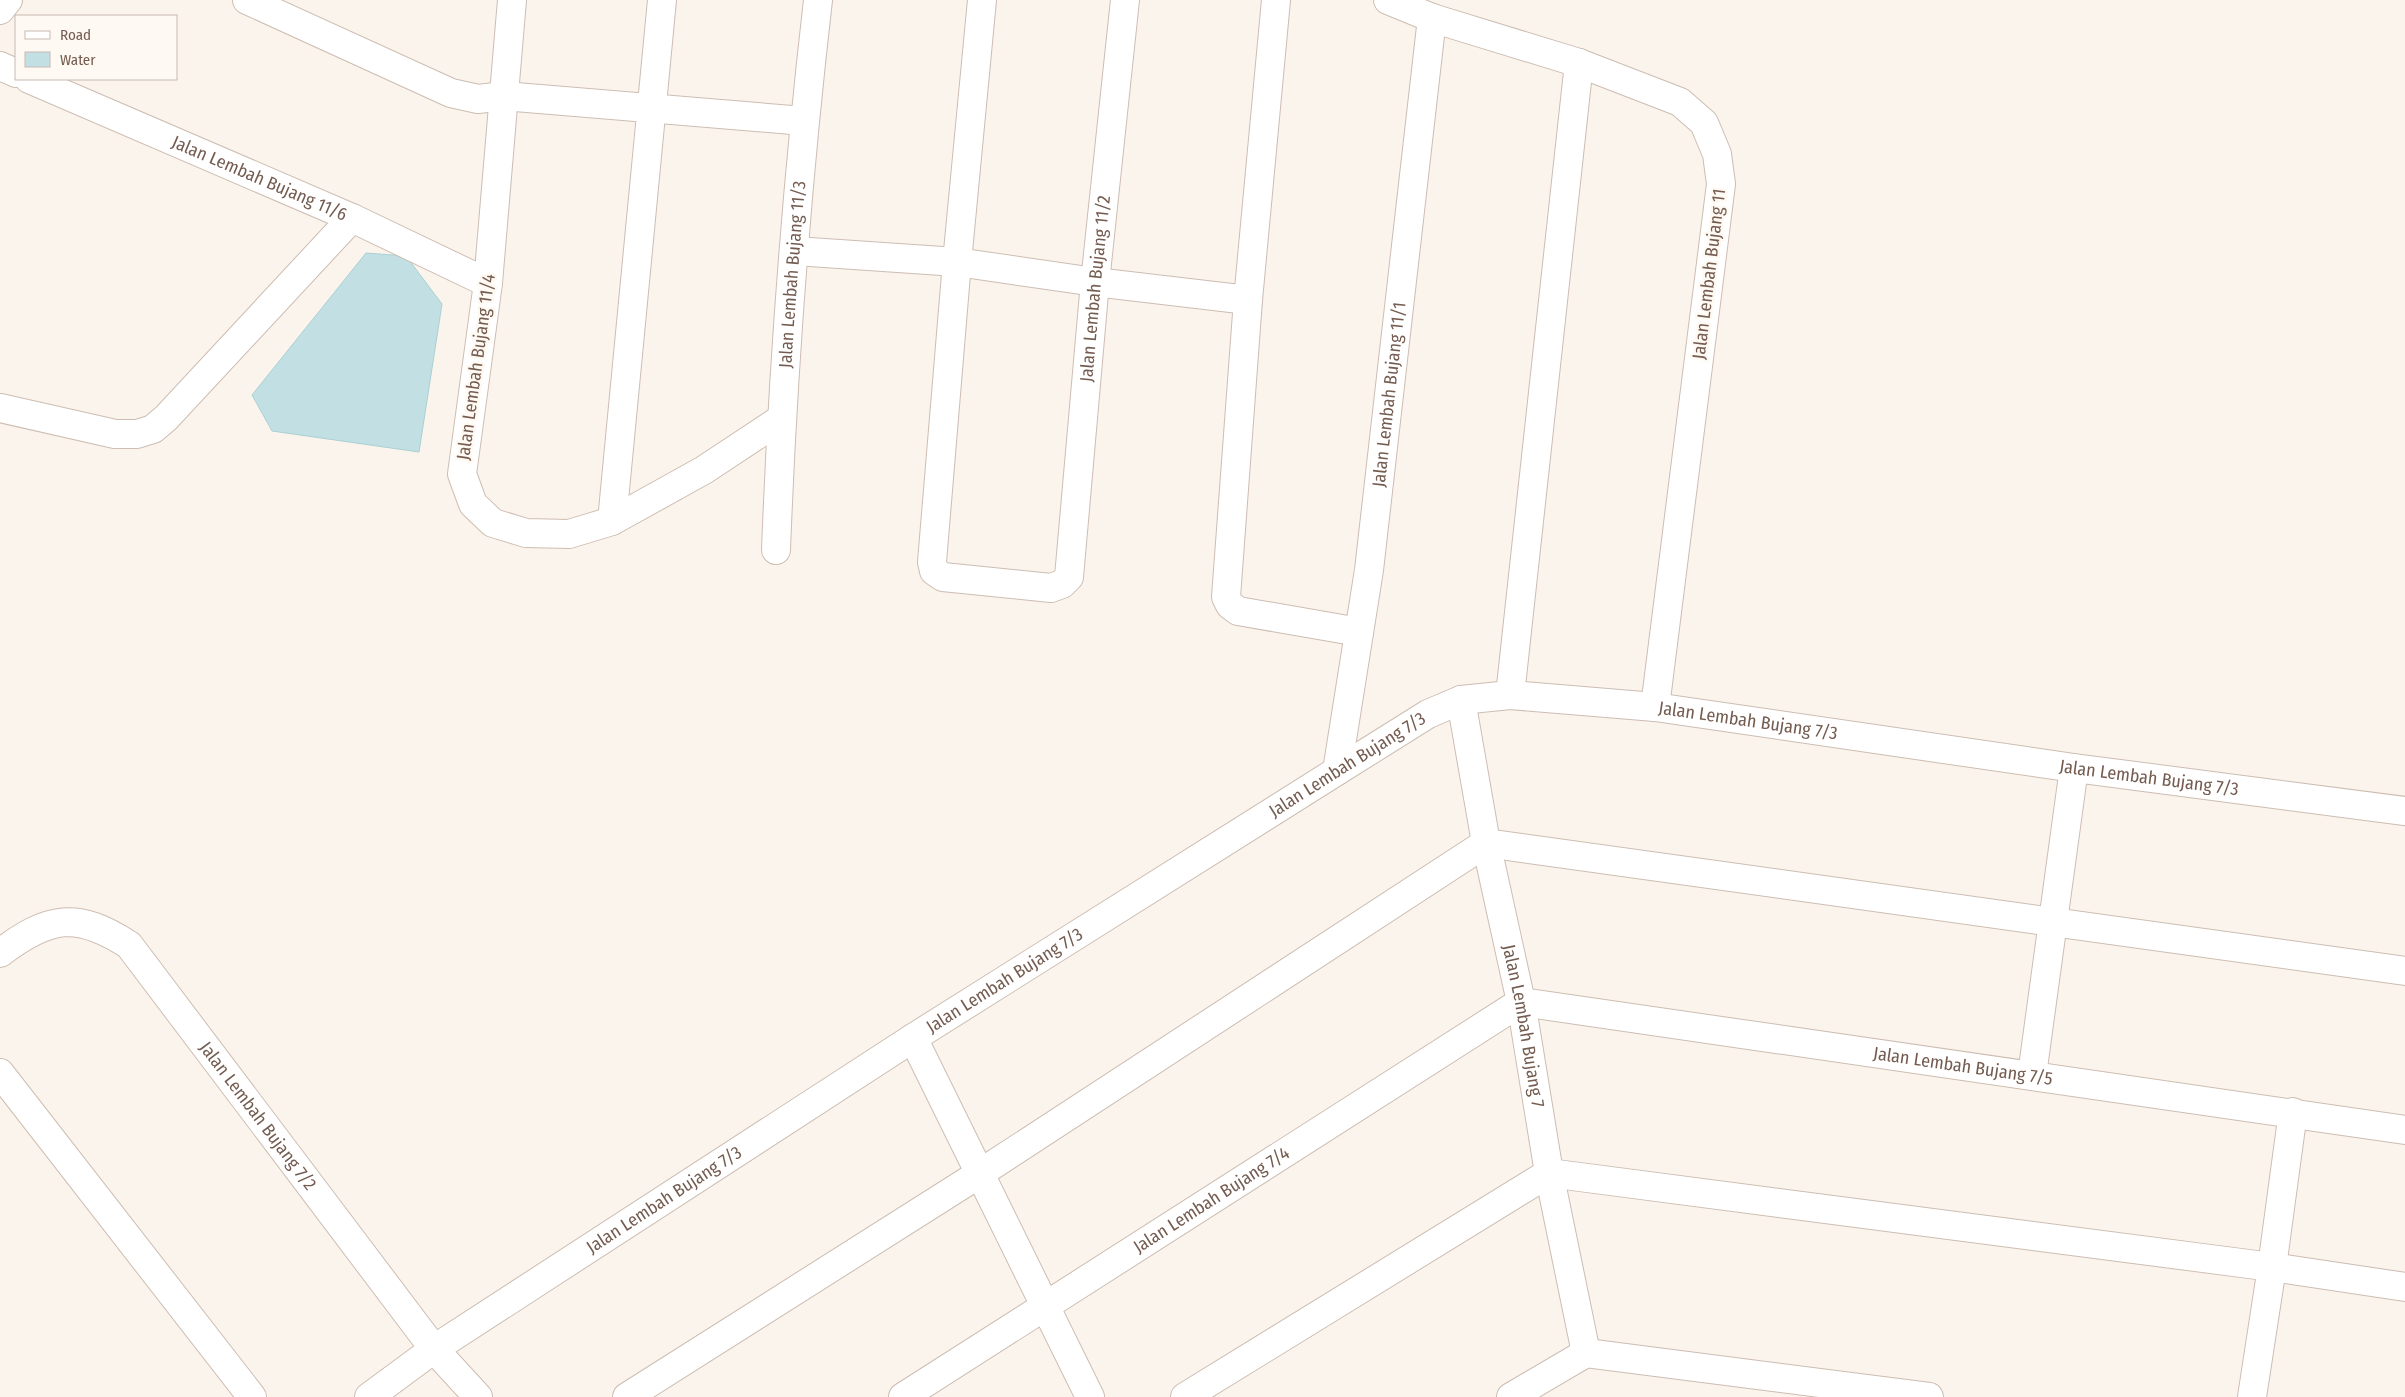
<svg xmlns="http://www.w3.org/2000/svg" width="2405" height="1397" font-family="'Fira Sans Condensed',sans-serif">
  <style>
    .water { fill: #c2e0e3; stroke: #a9d0d4 }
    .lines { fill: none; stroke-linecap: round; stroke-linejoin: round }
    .minor-casing { stroke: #cdbdb2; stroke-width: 30 }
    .minor { stroke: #fff; stroke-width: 28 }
    .labels { text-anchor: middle; stroke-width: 5; stroke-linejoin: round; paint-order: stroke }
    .street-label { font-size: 18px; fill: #745c51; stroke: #fef9f2 }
  </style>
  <rect width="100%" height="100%" fill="#fbf4ec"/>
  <polygon class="water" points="366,253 406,256 442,304 419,452 272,431 252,395"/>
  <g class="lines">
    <g class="minor-casing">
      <g id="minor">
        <polyline points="247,0 451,93 478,99 504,96 804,121"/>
        <polyline points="512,0 488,283 462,474 473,504 493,523 526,533 569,534 612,521 704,470 781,419"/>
        <path id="s1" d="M982,0l-25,262 -25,300 2,9 9,6 108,11 11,-4 7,-7 26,-295 30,-282"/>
        <polyline points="1276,0 1248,300 1226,597 1230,605 1238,611 1359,632"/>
        <polyline points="1388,0 1432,18 1579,63 1680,102 1704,123 1717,154 1721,184 1655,707"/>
        <polyline points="0,10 8,0"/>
        <polyline points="0,66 16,73"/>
        <path id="s2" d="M29,79l323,139 136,65"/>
        <polyline points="795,251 957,262 1095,282 1248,300"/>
        <polyline points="0,408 115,434 137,434 153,429 166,418 352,218"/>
        <polyline points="612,521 662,0"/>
        <path id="s3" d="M776,550c7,-184 21,-368 42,-550"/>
        <polyline points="1510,695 1579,63"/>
        <path id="s4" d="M1461,700l25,143 35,159 28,171 37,180"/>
        <path id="s5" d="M1337,771l32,-201 63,-552"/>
        <path id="s6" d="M0,953c49,-37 77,-42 129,-8l305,404 44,48"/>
        <polyline points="913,1038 1090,1397"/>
        <polyline points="0,1073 252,1397"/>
        <polyline points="2032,1075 2074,768"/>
        <path id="s7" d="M369,1397l65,-48 479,-311 424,-267 91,-57 33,-14 49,-5 145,12 419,61 331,43"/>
        <polyline points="627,1397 979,1174 1486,843 2405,971"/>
        <path id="s8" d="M903,1397l618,-395 884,128"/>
        <polyline points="1185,1397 1549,1173 2272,1267 2405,1287"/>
        <polyline points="1511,1397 1586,1353 1929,1397"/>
        <polyline points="2252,1397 2272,1267 2293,1112"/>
      </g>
    </g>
    <use href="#minor" class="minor"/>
  </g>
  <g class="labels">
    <g class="street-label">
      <text dy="6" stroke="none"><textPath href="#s2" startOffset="251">Jalan Lembah Bujang 11/6</textPath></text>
      <text transform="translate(1709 274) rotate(-83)" y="6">Jalan Lembah Bujang 11</text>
      <text dy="6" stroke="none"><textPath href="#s3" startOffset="276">Jalan Lembah Bujang 11/3</textPath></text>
      <text dy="6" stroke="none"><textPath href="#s1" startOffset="1004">Jalan Lembah Bujang 11/2</textPath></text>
      <text transform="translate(476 367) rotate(-82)" y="6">Jalan Lembah Bujang 11/4</text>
      <text dy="6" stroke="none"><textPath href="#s5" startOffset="380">Jalan Lembah Bujang 11/1</textPath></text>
      <text dy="6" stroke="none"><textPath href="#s7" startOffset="1585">Jalan Lembah Bujang 7/3</textPath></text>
      <text dy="6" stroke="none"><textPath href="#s7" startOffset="1165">Jalan Lembah Bujang 7/3</textPath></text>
      <text dy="6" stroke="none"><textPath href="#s7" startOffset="1990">Jalan Lembah Bujang 7/3</textPath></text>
      <text dy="6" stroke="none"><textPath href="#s7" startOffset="760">Jalan Lembah Bujang 7/3</textPath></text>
      <text dy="6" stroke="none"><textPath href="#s4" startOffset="332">Jalan Lembah Bujang 7</textPath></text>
      <text dy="6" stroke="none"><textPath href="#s8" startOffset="1180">Jalan Lembah Bujang 7/5</textPath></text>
      <text dy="6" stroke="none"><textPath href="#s6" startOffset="356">Jalan Lembah Bujang 7/2</textPath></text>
      <text dy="6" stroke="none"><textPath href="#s7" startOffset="355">Jalan Lembah Bujang 7/3</textPath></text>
      <text dy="6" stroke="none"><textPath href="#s8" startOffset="366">Jalan Lembah Bujang 7/4</textPath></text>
    </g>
  </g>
  <rect x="15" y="15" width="162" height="65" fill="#fef9f2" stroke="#c7bab2"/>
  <rect x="25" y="31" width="25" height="8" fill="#ffffff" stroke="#c7bab2"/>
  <text x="60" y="40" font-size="15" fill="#745c51">Road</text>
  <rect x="25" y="52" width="25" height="15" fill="#c2e0e3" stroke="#c7bab2"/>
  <text x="60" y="65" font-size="15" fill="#745c51">Water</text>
</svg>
